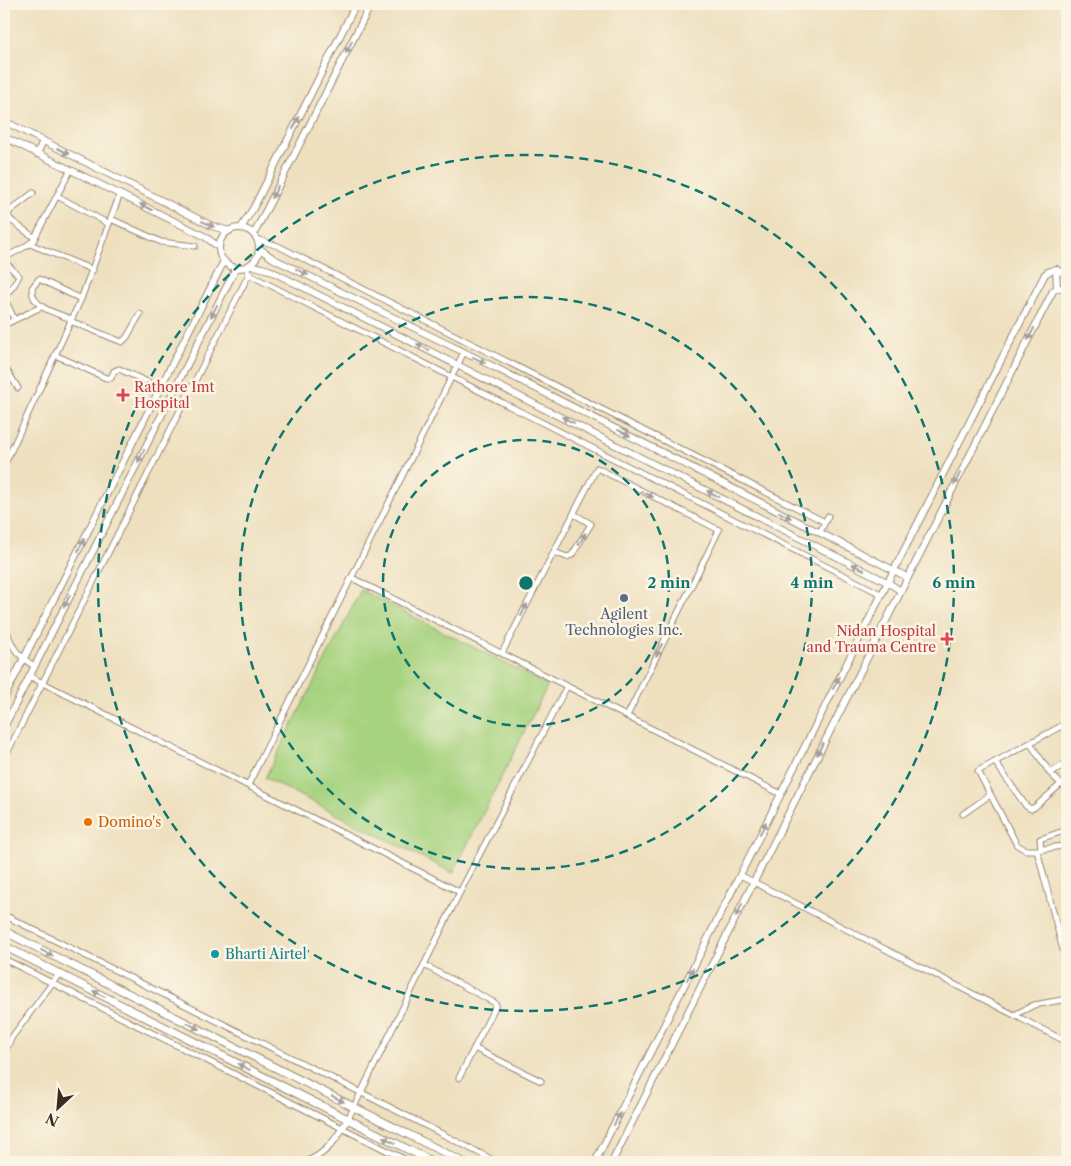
<svg xmlns="http://www.w3.org/2000/svg" width="1071" height="1166" font-family="'Libre Caslon Text',serif">
  <style>
    .green { fill: #a7d380; stroke: #717e4f }
    .lines { fill: none; stroke-linecap: round; stroke-linejoin: round }
    .minor-casing { stroke: #94856e; stroke-width: 7 }
    .tertiary-casing { stroke: #94856e; stroke-width: 8 }
    .secondary-casing { stroke: #94856e; stroke-width: 9 }
    .minor { stroke: #fff; stroke-width: 5 }
    .tertiary { stroke: #fff; stroke-width: 6 }
    .secondary { stroke: #fff; stroke-width: 7 }
    .oneway { fill: #a79f9a }
    .ring { fill: none; stroke: #0f766e; stroke-width: 2.5; stroke-dasharray: 9 6 }
    .health-dot { fill: #e0444e; stroke: #fcf5e5; stroke-width: 2 }
    .service-dot { fill: #5c6f8a; stroke: #fcf5e5; stroke-width: 2 }
    .food-dot { fill: #e8710a; stroke: #fcf5e5; stroke-width: 2 }
    .culture-dot { fill: #0f9aa8; stroke: #fcf5e5; stroke-width: 2 }
    .labels { text-anchor: middle; stroke-width: 5; stroke-linejoin: round; paint-order: stroke }
    .health-label { font-size: 14px; fill: #be3a42; stroke: #fcf5e5; text-anchor: start }
    .service-label { font-size: 14px; fill: #4e5e75; stroke: #fcf5e5 }
    .food-label { font-size: 14px; fill: #c56008; stroke: #fcf5e5; text-anchor: start }
    .culture-label { font-size: 14px; fill: #0d838f; stroke: #fcf5e5; text-anchor: start }
    .centre { fill: #0f766e; stroke: #fcf5e5; stroke-width: 2.5 }
    .ring-label { font-size: 15px; text-anchor: middle; font-weight: bold; fill: #0f766e; stroke: #fcf5e5; stroke-width: 5; stroke-linejoin: round; paint-order: stroke }
  </style>
  <rect width="100%" height="100%" fill="#fcf5e5"/>
  <filter id="ink" filterUnits="userSpaceOnUse"><feTurbulence type="fractalNoise" baseFrequency=".02" numOctaves="2"/><feDisplacementMap in="SourceGraphic" scale="10" xChannelSelector="R" yChannelSelector="G"/><feConvolveMatrix kernelMatrix="1 2 1 2 8 2 1 2 1" color-interpolation-filters="sRGB"/></filter>
  <filter id="wash" filterUnits="userSpaceOnUse"><feTurbulence type="fractalNoise" baseFrequency=".0096" numOctaves="4" result="noise"/><feDisplacementMap in="SourceGraphic" scale="20" xChannelSelector="R" yChannelSelector="G"/><feGaussianBlur stdDeviation="1.12" result="paint"/><feColorMatrix in="noise" values="0 0 0 0 0 0 0 0 0 0 0 0 0 0 0 0 0 1.4 0 .05"/><feComposite in="paint" operator="in"/></filter>
  <g filter="url(#wash)">
    <rect width="100%" height="100%" fill="#eee0bf"/>
    <polygon class="green" points="361,590 548,685 453,873 265,778"/>
  </g>
  <g filter="url(#ink)">
    <g class="lines">
      <g class="minor-casing">
        <g id="minor">
          <polyline points="57,196 109,224"/>
          <polyline points="4,211 12,221 35,238"/>
          <polyline points="6,214 33,193"/>
          <polyline points="111,219 161,242 195,246"/>
          <polyline points="259,240 278,246 825,522"/>
          <polyline points="30,244 93,270"/>
          <polyline points="4,258 23,248 33,241 70,171"/>
          <polyline points="4,261 19,276 14,285 4,297"/>
          <polyline points="246,267 249,274 254,277 881,594"/>
          <polyline points="4,297 14,319"/>
          <path d="M71,319c-15,-6 -40,-11 -39,-31l7,-9 42,20"/>
          <polyline points="70,321 122,342 127,337 140,314"/>
          <polyline points="4,325 41,307"/>
          <polyline points="55,355 106,378 111,378 114,371 119,369 152,384"/>
          <polyline points="4,366 18,388"/>
          <polyline points="4,466 81,299 120,194"/>
          <polyline points="820,532 828,516"/>
          <polyline points="554,552 567,557 572,555 591,524 574,514"/>
          <polyline points="352,578 781,794"/>
          <path d="M4,623c7,22 10,30 30,43"/>
          <polyline points="502,653 597,468 719,530 627,716"/>
          <polyline points="29,676 460,892"/>
          <polyline points="1067,723 978,771 1017,845 1026,850 1037,850 1067,965"/>
          <polyline points="1030,743 1050,773"/>
          <polyline points="4,759 249,274"/>
          <polyline points="995,762 1026,806 1031,809 1035,807 1061,784 1067,788"/>
          <polyline points="1061,784 1050,773 1067,763"/>
          <polyline points="248,785 464,352"/>
          <polyline points="963,814 990,795"/>
          <polyline points="1041,849 1040,839 1067,830"/>
          <polyline points="1038,850 1067,845"/>
          <polyline points="740,875 1067,1042"/>
          <polyline points="4,915 360,1092 497,1162"/>
          <polyline points="4,959 410,1162"/>
          <polyline points="424,965 495,1003 496,1005 459,1078"/>
          <polyline points="1014,1015 1034,1005 1067,999"/>
          <polyline points="474,1048 541,1081"/>
          <polyline points="4,1053 12,1037 59,974"/>
          <polyline points="348,1119 460,892 567,686"/>
        </g>
      </g>
      <g class="tertiary-casing">
        <g id="tertiary">
          <polyline points="4,121 212,226 229,231"/>
          <polyline points="4,137 204,236 219,247"/>
          <polyline points="37,154 43,141"/>
          <circle cx="239" cy="248" r="20"/>
          <polyline points="241,228 254,207 356,4"/>
          <polyline points="254,234 371,4"/>
          <polyline points="260,249 274,259 490,365 907,577"/>
          <polyline points="251,265 269,270 887,582 901,591"/>
          <polyline points="1056,269 1057,288"/>
          <polyline points="4,698 224,261"/>
          <polyline points="4,727 236,268"/>
          <path d="M306,1162c21,-8 31,-24 42,-43"/>
          <path d="M595,1162l299,-592 151,-296c9,-7 13,-4 22,1"/>
          <path d="M612,1162l441,-871c5,-4 8,-4 14,0"/>
        </g>
      </g>
      <g class="secondary-casing">
        <g id="secondary">
          <polyline points="4,931 463,1162"/>
          <polyline points="4,946 433,1162"/>
        </g>
      </g>
      <use href="#minor" class="minor"/>
      <use href="#tertiary" class="tertiary"/>
      <use href="#secondary" class="secondary"/>
    </g>
    <defs><path id="oneway-solid" d="M-6-.8H1V-3.2L6.5 0L1 3.2V.8H-6Z" transform="scale(1.25)"/></defs>
    <g class="oneway">
      <use href="#oneway-solid" transform="translate(349 47) rotate(117)"/>
      <use href="#oneway-solid" transform="translate(296 123) rotate(-63)"/>
      <use href="#oneway-solid" transform="translate(63 151) rotate(27)"/>
      <use href="#oneway-solid" transform="translate(275 192) rotate(117)"/>
      <use href="#oneway-solid" transform="translate(146 207) rotate(-153)"/>
      <use href="#oneway-solid" transform="translate(208 224) rotate(25)"/>
      <use href="#oneway-solid" transform="translate(302 272) rotate(26)"/>
      <use href="#oneway-solid" transform="translate(214 311) rotate(117)"/>
      <use href="#oneway-solid" transform="translate(1031 334) rotate(117)"/>
      <use href="#oneway-solid" transform="translate(423 347) rotate(-153)"/>
      <use href="#oneway-solid" transform="translate(479 360) rotate(26)"/>
      <use href="#oneway-solid" transform="translate(568 420) rotate(-153)"/>
      <use href="#oneway-solid" transform="translate(624 433) rotate(27)"/>
      <use href="#oneway-solid" transform="translate(141 456) rotate(117)"/>
      <use href="#oneway-solid" transform="translate(957 479) rotate(117)"/>
      <use href="#oneway-solid" transform="translate(647 494) rotate(27)"/>
      <use href="#oneway-solid" transform="translate(713 494) rotate(-153)"/>
      <use href="#oneway-solid" transform="translate(785 515) rotate(27)"/>
      <use href="#oneway-solid" transform="translate(582 539) rotate(-59)"/>
      <use href="#oneway-solid" transform="translate(81 545) rotate(-63)"/>
      <use href="#oneway-solid" transform="translate(858 567) rotate(-153)"/>
      <use href="#oneway-solid" transform="translate(67 601) rotate(117)"/>
      <use href="#oneway-solid" transform="translate(524 610) rotate(-63)"/>
      <use href="#oneway-solid" transform="translate(659 650) rotate(116)"/>
      <use href="#oneway-solid" transform="translate(836 683) rotate(-63)"/>
      <use href="#oneway-solid" transform="translate(820 749) rotate(117)"/>
      <use href="#oneway-solid" transform="translate(763 828) rotate(-63)"/>
      <use href="#oneway-solid" transform="translate(739 910) rotate(117)"/>
      <use href="#oneway-solid" transform="translate(47 953) rotate(27)"/>
      <use href="#oneway-solid" transform="translate(690 974) rotate(-63)"/>
      <use href="#oneway-solid" transform="translate(99 994) rotate(-153)"/>
      <use href="#oneway-solid" transform="translate(193 1026) rotate(27)"/>
      <use href="#oneway-solid" transform="translate(244 1067) rotate(-153)"/>
      <use href="#oneway-solid" transform="translate(338 1099) rotate(27)"/>
      <use href="#oneway-solid" transform="translate(617 1119) rotate(-63)"/>
      <use href="#oneway-solid" transform="translate(389 1140) rotate(-153)"/>
    </g>
  </g>
  <g class="ring">
    <circle cx="526" cy="583" r="143"/>
    <circle cx="526" cy="583" r="286"/>
    <circle cx="526" cy="583" r="428"/>
  </g>
  <g class="health-dot">
    <path d="M120.5 387.5h5v5h5v5h-5v5h-5v-5h-5v-5h5z"/>
    <path d="M944.5 631.5h5v5h5v5h-5v5h-5v-5h-5v-5h5z"/>
  </g>
  <circle class="service-dot" cx="624" cy="598" r="5"/>
  <circle class="food-dot" cx="88" cy="822" r="5"/>
  <circle class="culture-dot" cx="215" cy="954" r="5"/>
  <g class="labels">
    <g class="health-label">
      <text x="134" y="392">Rathore Imt<tspan x="134" dy="16">Hospital</tspan></text>
      <text x="936" y="636" text-anchor="end">Nidan Hospital<tspan x="936" dy="16">and Trauma Centre</tspan></text>
    </g>
    <g class="service-label">
      <text x="624" y="619">Agilent<tspan x="624" dy="16">Technologies Inc.</tspan></text>
    </g>
    <g class="food-label">
      <text x="98" y="827">Domino's</text>
    </g>
    <g class="culture-label">
      <text x="225" y="959">Bharti Airtel</text>
    </g>
  </g>
  <circle cx="526" cy="583" r="8" class="centre"/>
  <g class="ring-label">
    <text x="669" y="588">2 min</text>
    <text x="812" y="588">4 min</text>
    <text x="954" y="588">6 min</text>
  </g>
  <rect width="1071" height="1166" fill="none" stroke="#fcf5e5" stroke-width="20"/>
  <g transform="translate(58 1108) rotate(206)" stroke="#fcf5e5" stroke-width="4" paint-order="stroke">
  <path d="M0-4L9 19L0 12L-9 19Z" fill="#3b2a1e"/>
  <text y="-8" font-size="14" font-weight="bold" text-anchor="middle" fill="#3b2a1e">N</text>
  </g>
</svg>
